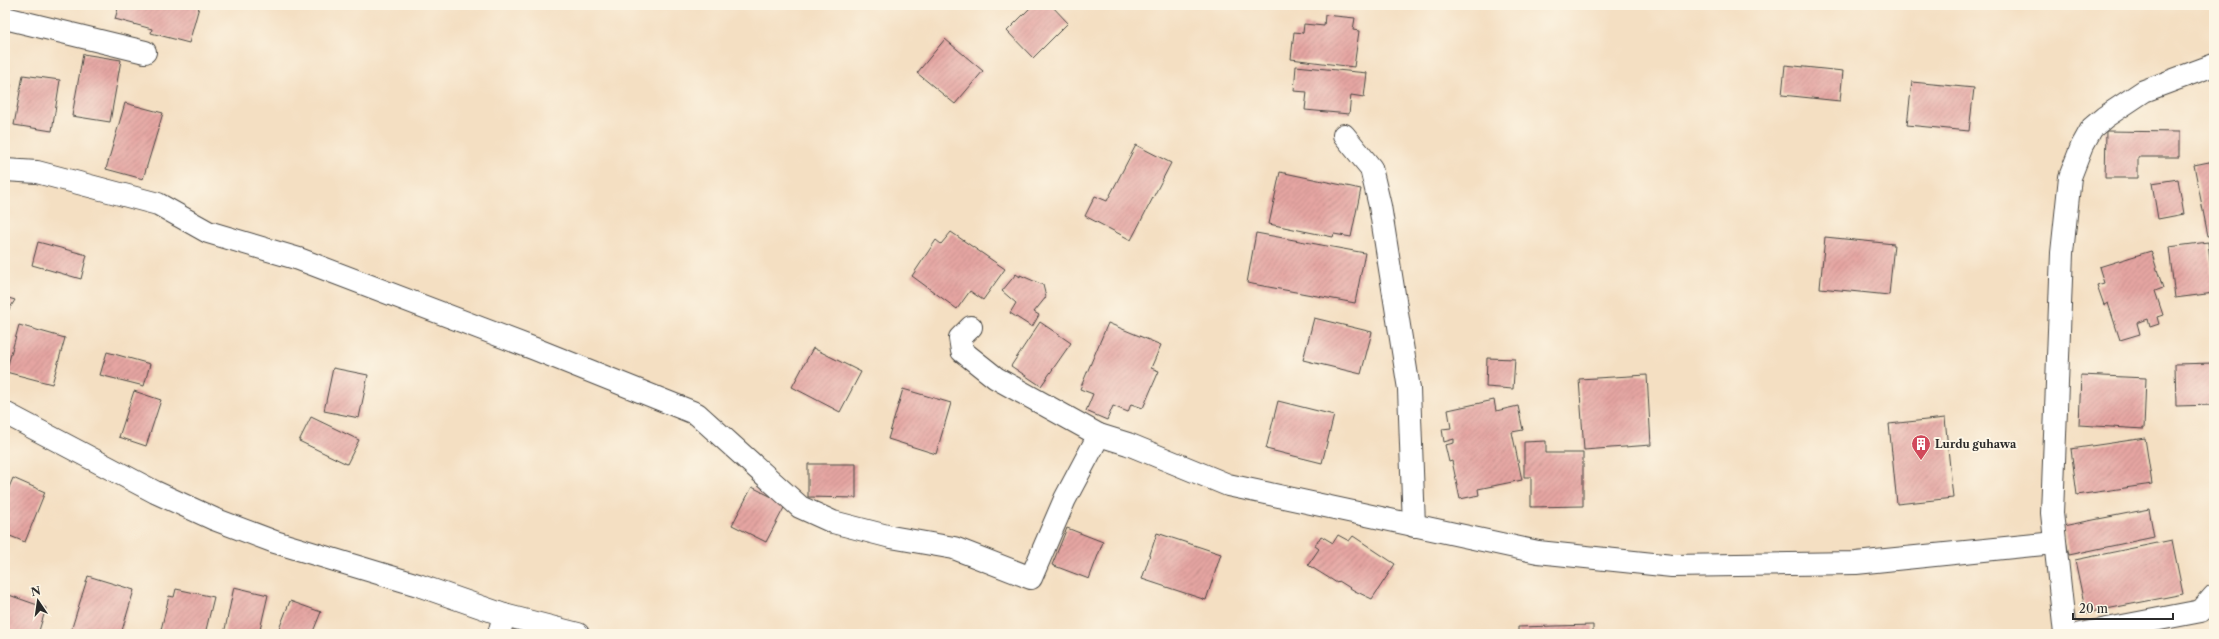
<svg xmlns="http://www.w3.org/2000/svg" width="2219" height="639" font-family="'Libre Caslon Text',serif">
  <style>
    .building { fill: url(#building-hatch) }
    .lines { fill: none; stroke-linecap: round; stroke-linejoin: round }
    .street-casing { stroke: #494642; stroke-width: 24 }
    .secondary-casing { stroke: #494642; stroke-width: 24 }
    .street { stroke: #fff; stroke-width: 22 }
    .secondary { stroke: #fff; stroke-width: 22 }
    .labels { text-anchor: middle; stroke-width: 4; stroke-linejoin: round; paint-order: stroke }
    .poi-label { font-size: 11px; font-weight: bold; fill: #2b2b2b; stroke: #fcf5e5; text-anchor: start }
  </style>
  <defs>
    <pattern id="building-hatch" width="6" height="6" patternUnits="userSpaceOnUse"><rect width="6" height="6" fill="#e5a5a2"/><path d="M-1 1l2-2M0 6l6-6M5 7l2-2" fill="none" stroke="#ba8784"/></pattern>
  </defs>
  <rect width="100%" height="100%" fill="#fcf5e5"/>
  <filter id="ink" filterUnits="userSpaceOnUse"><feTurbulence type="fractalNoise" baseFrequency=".025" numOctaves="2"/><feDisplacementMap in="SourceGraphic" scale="8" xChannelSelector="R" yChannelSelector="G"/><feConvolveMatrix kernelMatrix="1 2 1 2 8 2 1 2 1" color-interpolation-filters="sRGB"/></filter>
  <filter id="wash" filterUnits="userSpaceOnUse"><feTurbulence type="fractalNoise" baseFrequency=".012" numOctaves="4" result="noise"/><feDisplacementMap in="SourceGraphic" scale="16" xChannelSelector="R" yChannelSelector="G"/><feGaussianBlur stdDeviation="0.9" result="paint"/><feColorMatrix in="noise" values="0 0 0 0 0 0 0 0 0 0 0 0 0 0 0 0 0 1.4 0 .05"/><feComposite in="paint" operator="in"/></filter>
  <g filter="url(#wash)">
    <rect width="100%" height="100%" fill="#f4dfc2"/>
    <g id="blocks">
      <g class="building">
        <polygon points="119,5 193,5 199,7 189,43 151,33 152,29 115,19"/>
        <polygon points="1033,5 1051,5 1068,23 1033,58 1007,31"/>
        <polygon points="1325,15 1355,18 1353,30 1359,31 1354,67 1291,59 1294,32 1303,33 1304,24 1324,26"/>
        <polygon points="945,39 983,71 955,104 917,73"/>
        <polygon points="83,54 121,60 110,122 72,116"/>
        <polygon points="1785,65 1843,71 1840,101 1782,95"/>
        <polygon points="1296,66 1367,73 1364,97 1351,95 1349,114 1305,110 1307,92 1294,91"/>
        <polygon points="23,75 60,80 52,131 14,125"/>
        <polygon points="1912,82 1974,88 1969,131 1907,125"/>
        <polygon points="5,84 11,85 6,106 5,106"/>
        <polygon points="125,103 163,113 143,179 106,169"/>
        <polygon points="2106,131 2179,132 2179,157 2138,157 2138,178 2105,178"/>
        <polygon points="1136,145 1171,163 1131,240 1085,216 1095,196 1107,201"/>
        <polygon points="2214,161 2214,235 2208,236 2194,165"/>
        <polygon points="1280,172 1361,189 1351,237 1334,234 1333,237 1269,224"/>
        <polygon points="2178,179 2184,214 2158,219 2152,183"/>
        <polygon points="951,232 1005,269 983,300 970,291 957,309 912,276 936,240 941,244"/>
        <polygon points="1256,233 1365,253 1355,303 1247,283"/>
        <polygon points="1825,237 1894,244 1889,295 1820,288"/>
        <polygon points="38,242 87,255 81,279 32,265"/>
        <polygon points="2208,242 2214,293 2175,298 2169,247"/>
        <polygon points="2151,251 2163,288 2155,291 2163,315 2157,317 2159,324 2150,327 2148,319 2137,323 2140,334 2120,340 2108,303 2104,305 2097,285 2104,283 2099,267"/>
        <polygon points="1016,274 1020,277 1020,275 1043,285 1046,297 1034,312 1039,315 1032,327 1010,313 1016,303 1002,291"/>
        <polygon points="5,297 15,300 5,316"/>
        <polygon points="1314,318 1372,332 1361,374 1303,360"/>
        <polygon points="1040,322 1071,343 1041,386 1011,366"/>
        <polygon points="1108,323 1161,345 1151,368 1159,371 1143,408 1131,404 1128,412 1113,406 1107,420 1086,411 1093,394 1080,389"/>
        <polygon points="19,325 65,338 52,384 6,372"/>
        <polygon points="813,348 861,372 840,412 792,387"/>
        <polygon points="107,352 150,364 144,386 100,375"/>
        <polygon points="1487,358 1515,359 1513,389 1486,387"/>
        <polygon points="2214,363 2214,405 2176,406 2175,364"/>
        <polygon points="333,368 368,375 359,418 324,411"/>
        <polygon points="1647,375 1651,445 1584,450 1579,379"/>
        <polygon points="2081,375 2146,378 2144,429 2079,425"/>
        <polygon points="903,389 951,403 936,454 888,439"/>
        <polygon points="134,391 161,400 146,446 119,437"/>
        <polygon points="1494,400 1496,411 1518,406 1523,430 1512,432 1522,480 1478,489 1479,495 1460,499 1452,461 1449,462 1445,445 1454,443 1454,439 1444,442 1442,429 1451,428 1448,410"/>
        <polygon points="1278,401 1334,415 1322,463 1266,449"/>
        <polygon points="311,417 359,440 347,464 299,441"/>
        <polygon points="1945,418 1953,498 1897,504 1889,424"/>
        <polygon points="2145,438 2152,484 2077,495 2071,449"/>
        <polygon points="1546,441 1546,453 1583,453 1583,506 1531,507 1531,477 1524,477 1524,442"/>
        <polygon points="808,464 856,464 856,498 808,497"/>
        <polygon points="13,478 45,492 25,542 5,534 5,497"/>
        <polygon points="752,487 786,504 766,542 732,525"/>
        <polygon points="2149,509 2154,537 2069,555 2063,526"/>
        <polygon points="1067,528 1103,542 1089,579 1052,565"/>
        <polygon points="1157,533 1221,554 1206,600 1142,579"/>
        <polygon points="1338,535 1349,541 1353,536 1395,564 1372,599 1355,591 1339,581 1337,583 1308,565 1319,549 1315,546 1321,536 1333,543"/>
        <polygon points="2172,540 2183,594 2086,613 2075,560"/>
        <polygon points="88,576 134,590 121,634 70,634"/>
        <polygon points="234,587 268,595 259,634 224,634"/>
        <polygon points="176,589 214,597 205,634 160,634 169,596 174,597"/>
        <polygon points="9,595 46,608 38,634 5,634 5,607"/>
        <polygon points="290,601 321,612 312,634 277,634"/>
        <polygon points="1593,625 1593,634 1518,634 1518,627"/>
      </g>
    </g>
  </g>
  <g filter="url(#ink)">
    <use href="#blocks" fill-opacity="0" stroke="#494642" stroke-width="1"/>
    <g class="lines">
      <g class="street-casing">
        <g id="street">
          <polyline points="5,18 145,52"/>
          <polyline points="1344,135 1371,168 1380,206 1409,389 1414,526"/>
          <polyline points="5,170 37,172 158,204 208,232 299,259 535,349 697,414 800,507 833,522 891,537 954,548 1031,578 1065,499 1099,435 1128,444 1228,485 1538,552 1672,566 1856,563 2054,543"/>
          <polyline points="971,327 960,338 962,351 996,378 1099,435"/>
          <polyline points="5,413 155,492 214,519 275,542 418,585 504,615 578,634"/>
          <polyline points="499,634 504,615"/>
          <polyline points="2081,634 2201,611 2214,596"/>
        </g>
      </g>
      <g class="secondary-casing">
        <polyline id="secondary" points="2065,634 2052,513 2062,253 2070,177 2082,146 2092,128 2105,117 2144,91 2214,65"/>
      </g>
      <use href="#street" class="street"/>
      <use href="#secondary" class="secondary"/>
    </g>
  </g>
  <defs>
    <g id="building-pin" transform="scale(1)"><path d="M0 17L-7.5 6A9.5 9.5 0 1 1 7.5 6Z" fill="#d1495b" stroke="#fcf5e5"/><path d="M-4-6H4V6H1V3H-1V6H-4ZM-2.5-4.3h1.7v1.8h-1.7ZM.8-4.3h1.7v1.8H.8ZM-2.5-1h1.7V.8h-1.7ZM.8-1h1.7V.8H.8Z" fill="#fff"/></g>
  </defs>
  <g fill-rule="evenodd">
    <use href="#building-pin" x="1921" y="444"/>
  </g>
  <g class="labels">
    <g class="poi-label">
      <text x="1935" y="448">Lurdu guhawa</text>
    </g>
  </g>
  <rect width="2219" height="639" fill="none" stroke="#fcf5e5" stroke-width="20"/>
  <g transform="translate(38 601) rotate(347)" stroke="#fcf5e5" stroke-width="3" paint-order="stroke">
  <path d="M0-3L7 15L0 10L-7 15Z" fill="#2b2b2b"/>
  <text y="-6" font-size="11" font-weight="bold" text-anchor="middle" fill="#2b2b2b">N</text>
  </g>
  <path d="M2073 613v6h100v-6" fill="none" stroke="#2b2b2b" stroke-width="2"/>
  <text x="2079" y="613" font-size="12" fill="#2b2b2b" stroke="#fcf5e5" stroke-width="3" paint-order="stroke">20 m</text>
</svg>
